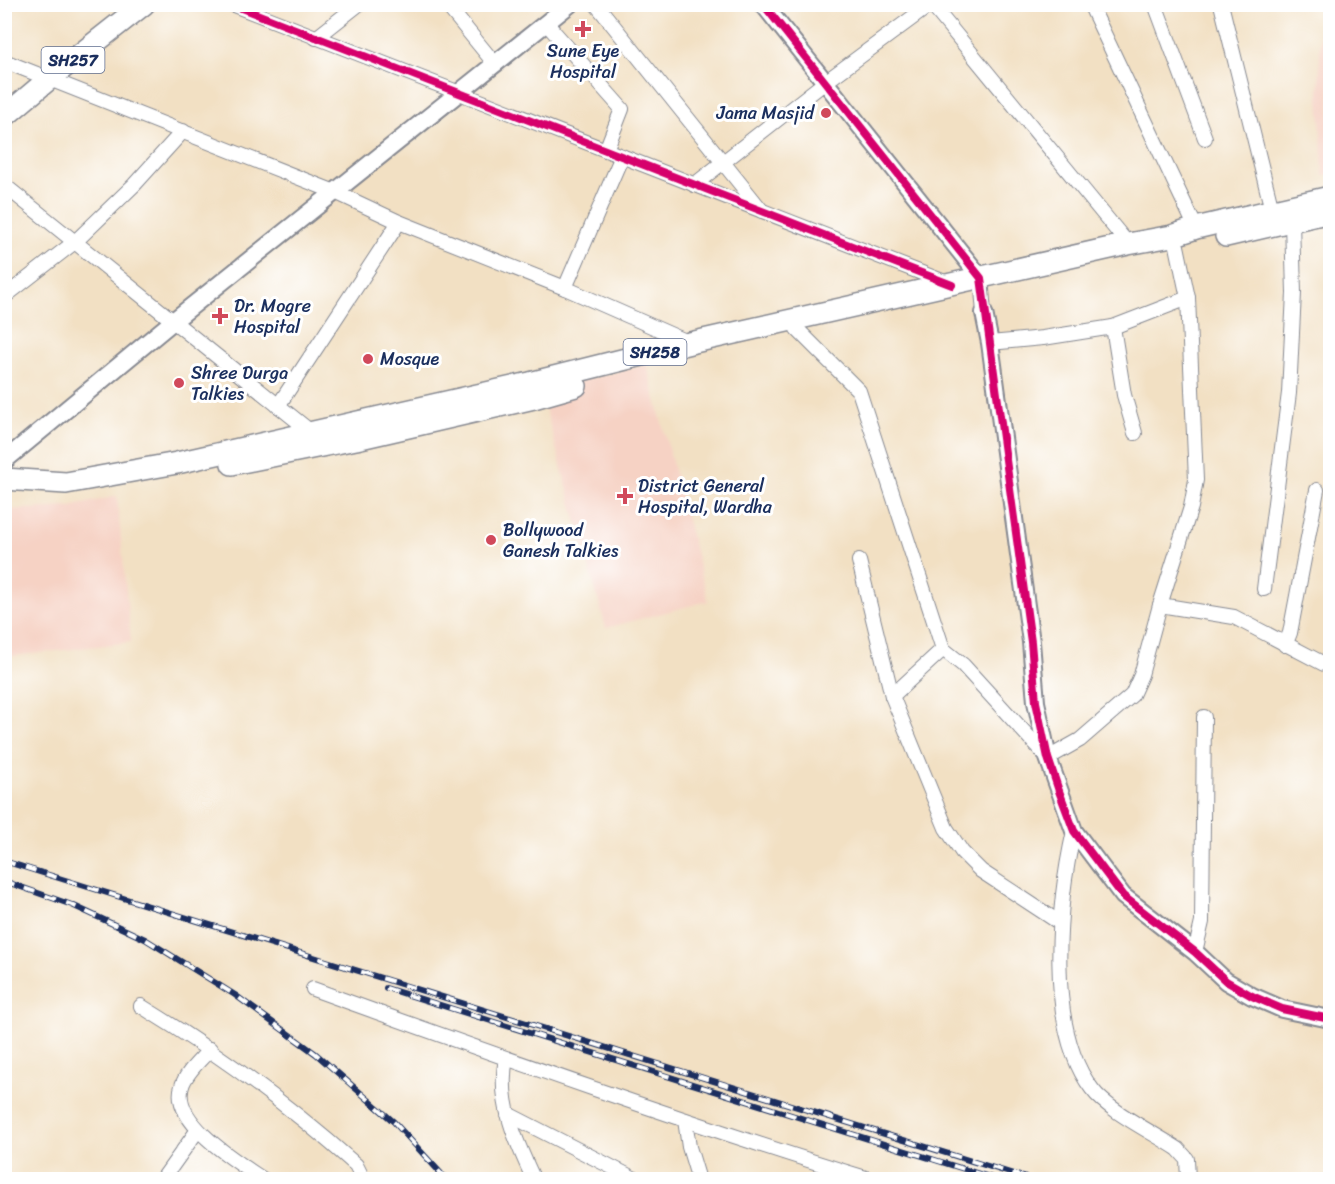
<svg xmlns="http://www.w3.org/2000/svg" width="1335" height="1184" font-family="Sriracha,sans-serif">
  <style>
    .built { fill: #f6d2c4 }
    .lines { fill: none; stroke-linecap: round; stroke-linejoin: round }
    .minor-casing { stroke: #868890; stroke-width: 16 }
    .tertiary-casing { stroke: #868890; stroke-width: 20 }
    .primary-casing { stroke: #868890; stroke-width: 24 }
    .minor { stroke: #fff; stroke-width: 14 }
    .tertiary { stroke: #fff; stroke-width: 16 }
    .primary { stroke: #fff; stroke-width: 21 }
    .rail-casing { stroke: #1b2f5e; stroke-width: 6 }
    .rail { stroke: #fff; stroke-width: 4; stroke-dasharray: 11; stroke-linecap: butt }
    .cycleway-casing { stroke: #fff; stroke-width: 11 }
    .cycleway { stroke: #d6006c; stroke-width: 8 }
    .poi-dot { fill: #d1495b; stroke: #fff; stroke-width: 2 }
    .labels { text-anchor: middle; stroke-width: 6; stroke-linejoin: round; paint-order: stroke }
    .shield { fill: #fff; stroke: #5f6d8e; stroke-width: 1.5 }
    .shield-label { font-size: 16px; font-weight: bold; fill: #1b2f5e }
    .poi-label { font-size: 18px; fill: #1b2f5e; stroke: #fff; text-anchor: start }
  </style>
  <rect width="100%" height="100%" fill="#fff"/>
  <filter id="ink" filterUnits="userSpaceOnUse"><feTurbulence type="fractalNoise" baseFrequency=".0167" numOctaves="2"/><feDisplacementMap in="SourceGraphic" scale="12" xChannelSelector="R" yChannelSelector="G"/><feConvolveMatrix kernelMatrix="1 2 1 2 8 2 1 2 1" color-interpolation-filters="sRGB"/></filter>
  <filter id="wash" filterUnits="userSpaceOnUse"><feTurbulence type="fractalNoise" baseFrequency=".008" numOctaves="4" result="noise"/><feDisplacementMap in="SourceGraphic" scale="24" xChannelSelector="R" yChannelSelector="G"/><feGaussianBlur stdDeviation="1.35" result="paint"/><feColorMatrix in="noise" values="0 0 0 0 0 0 0 0 0 0 0 0 0 0 0 0 0 1.4 0 .05"/><feComposite in="paint" operator="in"/></filter>
  <g filter="url(#wash)">
    <rect width="100%" height="100%" fill="#f2e0c3"/>
    <g class="built">
      <polygon points="1330,4 1330,175 1323,176 1319,95 1321,5"/>
      <polygon points="647,365 708,601 606,628 540,390"/>
      <polygon points="117,496 131,642 5,657 5,510 70,507"/>
    </g>
  </g>
  <g filter="url(#ink)">
    <g class="lines">
      <g class="minor-casing">
        <g id="minor">
          <polyline points="231,4 950,284"/>
          <polyline points="446,4 495,64"/>
          <polyline points="596,4 762,211"/>
          <polyline points="931,4 1128,244"/>
          <polyline points="1090,4 1196,228"/>
          <polyline points="1155,4 1205,138"/>
          <polyline points="1221,4 1272,210"/>
          <polyline points="546,23 622,109 606,150"/>
          <polyline points="316,38 359,4"/>
          <polyline points="4,61 335,192 399,222 565,288 690,343"/>
          <polyline points="4,185 311,432"/>
          <polyline points="694,185 824,83 931,4"/>
          <polyline points="981,278 984,313"/>
          <polyline points="565,288 622,156"/>
          <polyline points="4,297 76,241 134,185 183,131"/>
          <polyline points="1113,327 1124,395 1135,433"/>
          <polyline points="797,329 859,391 943,649"/>
          <polyline points="990,343 1043,338 1113,327 1188,298"/>
          <polyline points="278,406 399,222"/>
          <polyline points="859,561 892,696 946,828 962,852 981,871 1060,923"/>
          <polyline points="1264,589 1289,393 1294,293 1292,221"/>
          <polyline points="1160,605 1234,617 1324,664 1330,664"/>
          <polyline points="1285,645 1290,633 1317,490"/>
          <polyline points="892,696 943,649 963,665 1048,758 1080,740 1132,695 1141,675 1160,605 1191,507 1196,480 1188,298 1177,246"/>
          <path d="M1074,831c-16,70 -29,197 18,258 16,22 62,44 86,60l9,10 1,21"/>
          <polyline points="1195,952 1202,922 1204,717"/>
          <path d="M313,989c185,67 371,133 559,191"/>
          <path d="M141,1006c77,47 148,99 215,159l4,8 -2,7"/>
          <path d="M210,1049c-9,11 -24,23 -28,37 -12,36 57,77 82,94"/>
          <path d="M506,1059c-9,41 10,83 28,121"/>
          <polyline points="508,1114 637,1180"/>
          <polyline points="685,1120 689,1147 699,1180"/>
          <polyline points="162,1180 197,1131"/>
        </g>
      </g>
      <g class="tertiary-casing">
        <g id="tertiary">
          <polyline points="763,4 981,278"/>
          <polyline points="984,313 990,343 1031,642 1036,702 1048,758 1074,831 1123,896 1195,952 1226,981 1252,996 1282,1009 1330,1019"/>
          <polyline points="4,461 172,322 570,4"/>
        </g>
      </g>
      <g class="primary-casing">
        <g id="primary">
          <polyline points="4,117 49,79 144,4"/>
          <polyline points="1226,236 1330,212"/>
          <polyline points="232,464 356,439 534,398 576,386"/>
          <polyline points="4,479 66,483 177,463 530,383 690,343 1128,244 1172,236 1196,228 1330,197"/>
        </g>
      </g>
      <use href="#minor" class="minor"/>
      <use href="#tertiary" class="tertiary"/>
      <use href="#primary" class="primary"/>
      <g class="rail-casing">
        <g id="rail">
          <polyline points="4,861 1033,1180"/>
          <polyline points="4,881 72,905 145,939 235,995 316,1054 394,1122 447,1180"/>
          <polyline points="386,988 999,1180"/>
        </g>
      </g>
      <use href="#rail" class="rail"/>
      <g class="cycleway-casing">
        <g id="cycleway">
          <polyline points="231,4 952,285"/>
          <polyline points="763,4 981,278 1031,642 1036,702 1048,758 1059,791 1074,831 1123,896 1195,952 1226,981 1252,996 1282,1009 1330,1019"/>
        </g>
      </g>
      <use href="#cycleway" class="cycleway"/>
    </g>
  </g>
  <g class="poi-dot">
    <path d="M580 20h6v6h6v6h-6v6h-6v-6h-6v-6h6z"/>
    <circle cx="826" cy="113" r="6"/>
    <path d="M217 307h6v6h6v6h-6v6h-6v-6h-6v-6h6z"/>
    <circle cx="368" cy="359" r="6"/>
    <circle cx="179" cy="383" r="6"/>
    <path d="M622 487h6v6h6v6h-6v6h-6v-6h-6v-6h6z"/>
    <circle cx="491" cy="540" r="6"/>
  </g>
  <g class="labels">
    <g class="shield">
      <rect x="41.5" y="47" width="63" height="26" rx="4.5"/>
      <rect x="623.5" y="339" width="63" height="26" rx="4.5"/>
    </g>
    <g class="shield-label">
      <text x="73" y="66">SH257</text>
      <text x="655" y="358">SH258</text>
    </g>
    <g class="poi-label">
      <text x="583" y="57" text-anchor="middle">Sune Eye<tspan x="583" dy="21">Hospital</tspan></text>
      <text x="814" y="119" text-anchor="end">Jama Masjid</text>
      <text x="234" y="312">Dr. Mogre<tspan x="234" dy="21">Hospital</tspan></text>
      <text x="380" y="365">Mosque</text>
      <text x="191" y="379">Shree Durga<tspan x="191" dy="21">Talkies</tspan></text>
      <text x="638" y="492">District General<tspan x="638" dy="21">Hospital, Wardha</tspan></text>
      <text x="503" y="536">Bollywood<tspan x="503" dy="21">Ganesh Talkies</tspan></text>
    </g>
  </g>
  <rect width="1335" height="1184" fill="none" stroke="#fff" stroke-width="24"/>
</svg>
